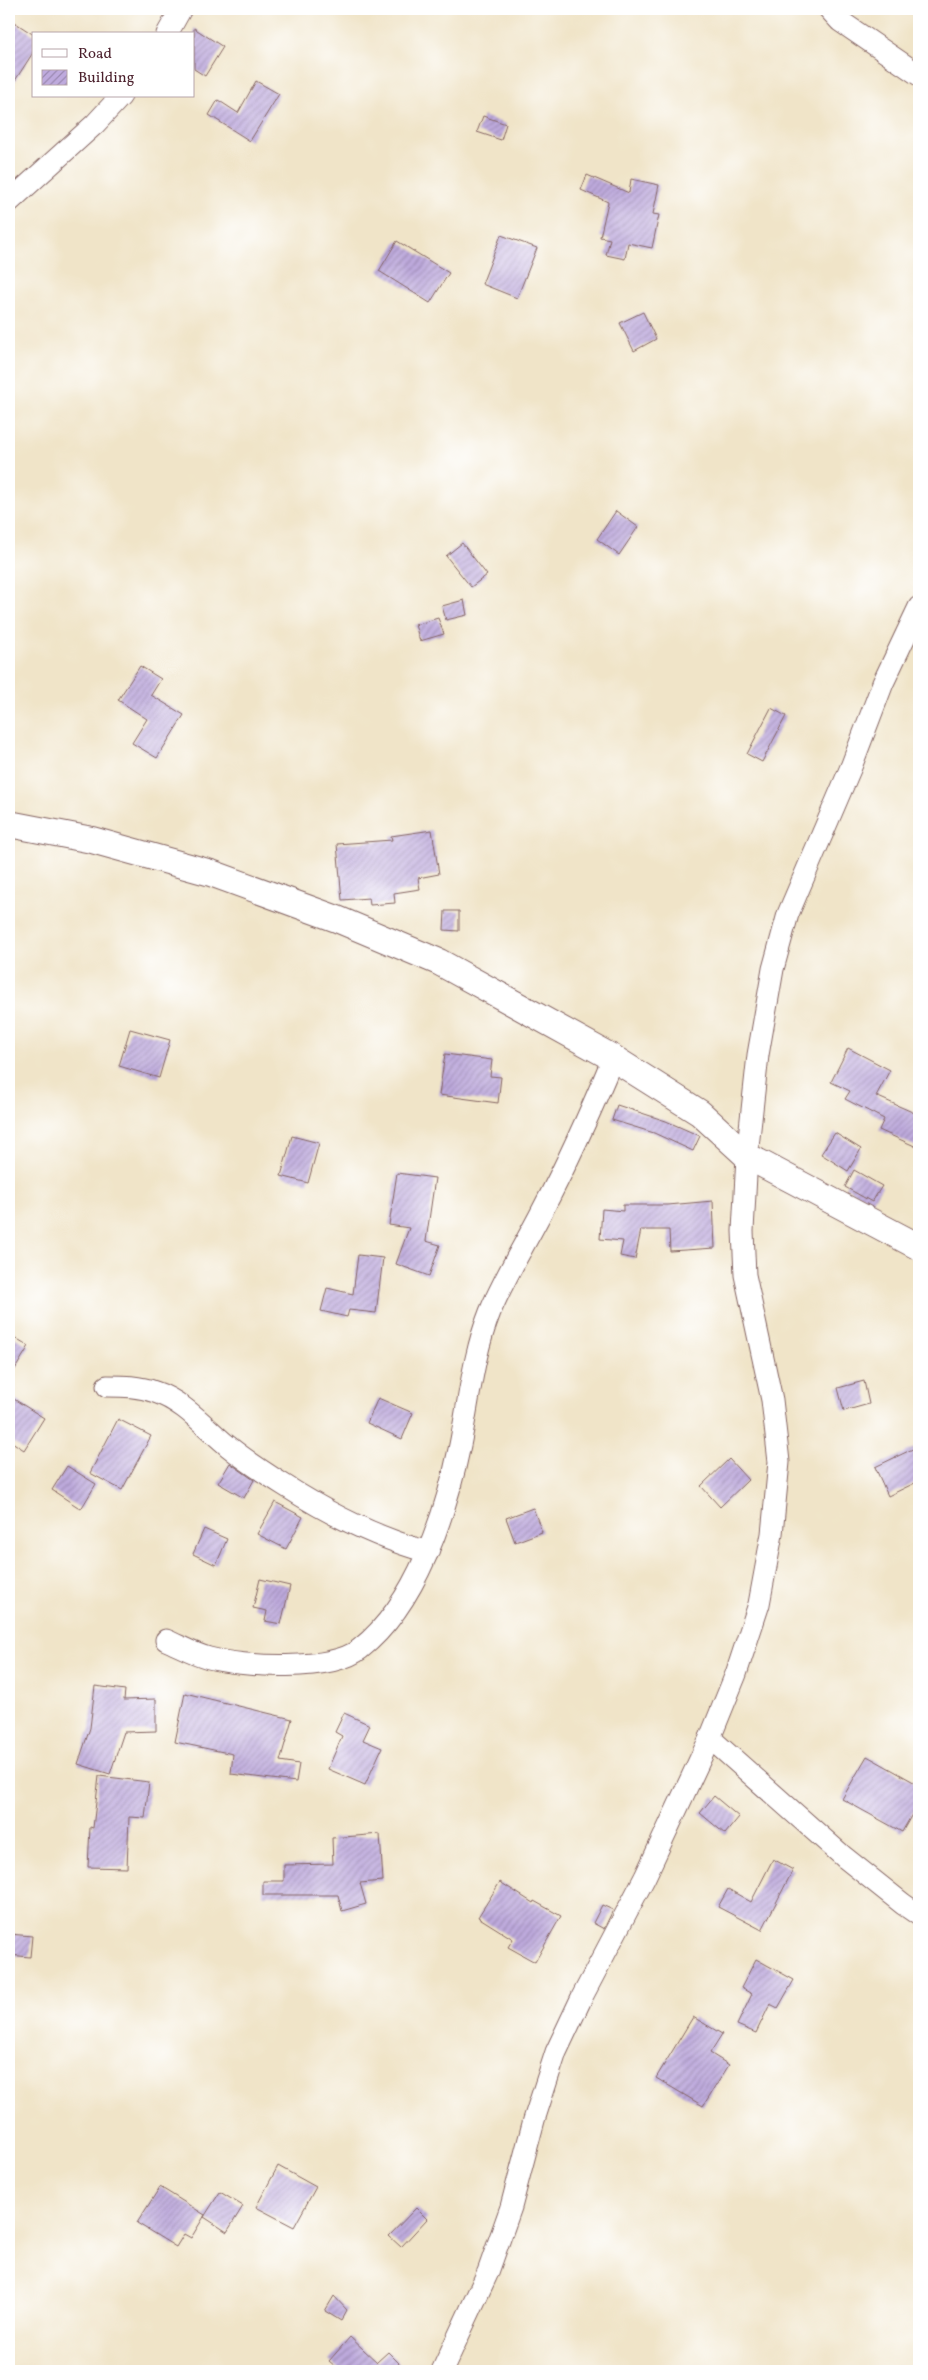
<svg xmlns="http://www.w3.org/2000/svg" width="928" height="2380" font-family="Vollkorn,serif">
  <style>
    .building { fill: url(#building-hatch) }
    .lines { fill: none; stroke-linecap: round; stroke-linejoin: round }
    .minor-casing { stroke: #846462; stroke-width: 23 }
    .tertiary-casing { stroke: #846462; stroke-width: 28 }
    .minor { stroke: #fff; stroke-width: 21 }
    .tertiary { stroke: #fff; stroke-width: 26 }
  </style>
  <defs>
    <pattern id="building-hatch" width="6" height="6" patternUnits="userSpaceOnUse" patternTransform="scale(1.25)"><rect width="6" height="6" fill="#beaadd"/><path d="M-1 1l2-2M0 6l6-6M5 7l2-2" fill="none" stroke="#9c8ab3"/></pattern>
  </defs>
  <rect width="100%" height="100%" fill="#fff"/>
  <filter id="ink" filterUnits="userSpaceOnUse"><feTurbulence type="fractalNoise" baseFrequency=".02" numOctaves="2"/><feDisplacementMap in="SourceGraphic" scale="10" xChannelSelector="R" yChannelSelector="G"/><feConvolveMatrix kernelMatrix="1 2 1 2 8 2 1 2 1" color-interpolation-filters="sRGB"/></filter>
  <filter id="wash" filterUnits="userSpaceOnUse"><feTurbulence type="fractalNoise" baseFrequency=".0096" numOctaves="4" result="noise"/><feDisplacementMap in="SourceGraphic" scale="20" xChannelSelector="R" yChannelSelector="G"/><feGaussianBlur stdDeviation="1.12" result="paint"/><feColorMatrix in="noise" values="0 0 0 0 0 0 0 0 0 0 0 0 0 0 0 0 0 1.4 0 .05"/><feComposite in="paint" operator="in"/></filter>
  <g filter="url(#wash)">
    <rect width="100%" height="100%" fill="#f0e4c8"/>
    <g id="blocks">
      <g class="building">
        <polygon points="14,22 34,35 34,51 9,90 9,30"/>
        <polygon points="194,28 223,47 205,76 194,69"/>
        <polygon points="256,81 279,94 250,141 209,115 218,100 238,113"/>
        <polygon points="483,116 506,124 501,140 477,132"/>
        <polygon points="587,175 629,193 631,179 659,185 653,214 659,215 652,248 628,243 625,259 606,255 610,239 600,237 608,202 581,190"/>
        <polygon points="501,235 537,248 517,298 482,284"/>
        <polygon points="397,241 449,273 430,303 379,271"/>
        <polygon points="643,312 656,339 634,351 620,323"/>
        <polygon points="616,511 638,527 619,555 597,539"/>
        <polygon points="462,543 487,575 471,587 446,556"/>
        <polygon points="464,600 467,615 446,620 442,606"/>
        <polygon points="438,618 444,634 420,641 415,625"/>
        <polygon points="140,666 161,679 151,695 184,715 157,758 132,743 147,719 118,700"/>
        <polygon points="771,708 786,716 762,762 747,754"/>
        <polygon points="432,830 439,874 418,878 420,889 394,893 395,903 370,905 369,898 342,900 337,844 392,840 391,836"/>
        <polygon points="445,911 459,911 459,931 444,930"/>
        <polygon points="130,1029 170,1040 159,1078 119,1066"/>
        <polygon points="848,1048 890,1070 876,1096 919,1115 919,1148 879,1130 884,1119 845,1099 850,1091 831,1082"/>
        <polygon points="445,1054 492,1060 490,1076 501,1077 498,1103 439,1095"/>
        <polygon points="617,1105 666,1121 700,1136 693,1151 654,1133 612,1120"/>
        <polygon points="835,1133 861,1149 848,1171 821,1154"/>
        <polygon points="292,1136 319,1143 308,1183 281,1176"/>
        <polygon points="854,1170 882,1186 872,1202 845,1187"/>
        <polygon points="397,1173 435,1178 426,1241 440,1245 429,1276 396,1264 409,1228 389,1225"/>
        <polygon points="713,1201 715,1248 670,1251 669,1230 641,1230 635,1259 620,1256 623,1241 600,1239 602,1209 623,1211 623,1205 668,1205"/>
        <polygon points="358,1255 383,1258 376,1313 349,1310 347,1317 321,1311 327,1288 353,1294"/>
        <polygon points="9,1334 29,1346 9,1379"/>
        <polygon points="864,1381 869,1404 844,1411 838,1388"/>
        <polygon points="9,1396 44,1418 24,1450 9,1440"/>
        <polygon points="378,1398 413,1413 402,1439 367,1423"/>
        <polygon points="118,1419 151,1436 122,1490 90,1473"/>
        <polygon points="919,1446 919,1481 888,1496 875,1467"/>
        <polygon points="729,1459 748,1480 720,1507 701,1486"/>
        <polygon points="230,1463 254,1480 244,1498 218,1483"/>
        <polygon points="67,1466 96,1484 81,1509 52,1490"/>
        <polygon points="275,1502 303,1517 286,1549 257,1534"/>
        <polygon points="533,1508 542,1532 515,1542 506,1518"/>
        <polygon points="204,1529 227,1539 216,1565 193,1554"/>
        <polygon points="260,1579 290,1586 281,1624 265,1621 267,1611 253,1608"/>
        <polygon points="95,1686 125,1690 124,1700 156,1699 156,1731 124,1732 110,1774 78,1764 90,1728"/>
        <polygon points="185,1693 292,1719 280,1761 299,1764 296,1782 231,1774 233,1754 175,1742"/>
        <polygon points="344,1713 370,1725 363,1740 382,1748 365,1785 328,1769 342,1736 335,1732"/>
        <polygon points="867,1756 919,1785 919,1802 902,1832 842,1799"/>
        <polygon points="99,1776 149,1782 145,1818 129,1817 127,1868 88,1867 90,1827 93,1828"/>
        <polygon points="714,1796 739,1817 725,1834 700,1813"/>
        <polygon points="380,1834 383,1881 360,1883 366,1904 342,1911 338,1895 263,1895 263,1881 284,1881 284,1865 333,1864 332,1838"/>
        <polygon points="773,1859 793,1870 762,1930 718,1907 728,1889 751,1902"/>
        <polygon points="500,1882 533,1903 534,1901 561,1916 535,1962 508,1947 513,1939 478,1917"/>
        <polygon points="602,1905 613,1910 604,1929 593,1923"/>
        <polygon points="9,1934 32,1936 30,1957 9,1955"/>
        <polygon points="756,1959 794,1980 778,2008 770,2004 756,2033 737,2025 752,1994 741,1988"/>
        <polygon points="693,2017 722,2034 710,2053 729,2065 703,2106 656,2078"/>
        <polygon points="278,2166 316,2187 294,2227 256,2207"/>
        <polygon points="160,2187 205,2215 191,2238 184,2234 176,2247 137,2223"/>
        <polygon points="220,2192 243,2206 227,2232 204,2217"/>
        <polygon points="416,2208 427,2219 401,2247 389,2236"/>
        <polygon points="334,2296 347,2310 341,2321 325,2311"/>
        <polygon points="350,2337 377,2362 388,2352 407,2371 341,2371 329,2361"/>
      </g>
    </g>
  </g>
  <g filter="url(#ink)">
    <use href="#blocks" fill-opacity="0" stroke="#846462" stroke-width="1"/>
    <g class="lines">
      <g class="minor-casing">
        <g id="minor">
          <polyline points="829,9 840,21 919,75"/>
          <polyline points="167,34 181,9"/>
          <polyline points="9,202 95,124 121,96"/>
          <path d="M107,1386c16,0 32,0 48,6 28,9 51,36 73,54 17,14 37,27 56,39 45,29 93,53 144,67"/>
          <path d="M166,1640c14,6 28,14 43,18 35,9 122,14 151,-9 57,-45 86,-136 100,-204 9,-44 13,-90 30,-133 14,-34 34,-66 51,-99 27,-51 50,-102 72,-155"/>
          <polyline points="710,1738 844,1857 903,1904 919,1915"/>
          <polyline points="442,2371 488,2272 511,2207 534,2120 556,2052 582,1997 645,1877 710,1738 736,1674 759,1604 772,1534 779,1462 772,1400 745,1275 743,1231 747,1156 758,1055 773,969 788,914 851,767 883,683 919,607"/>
        </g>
      </g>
      <g class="tertiary-casing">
        <polyline id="tertiary" points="9,824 92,840 211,873 337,919 439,962 613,1058 700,1113 747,1156 919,1247"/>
      </g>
      <use href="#minor" class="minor"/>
      <use href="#tertiary" class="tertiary"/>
    </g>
  </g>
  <rect width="928" height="2380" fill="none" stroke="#fff" stroke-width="30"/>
  <rect x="32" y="32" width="162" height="65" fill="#ffffff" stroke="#b7a5aa"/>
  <rect x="42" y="49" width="25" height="8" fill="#ffffff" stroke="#b7a5aa"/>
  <text x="78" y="58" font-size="15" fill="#4a1f2b">Road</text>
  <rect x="42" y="70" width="25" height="15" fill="url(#building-hatch)" stroke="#b7a5aa"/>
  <text x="78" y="82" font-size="15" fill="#4a1f2b">Building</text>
</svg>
